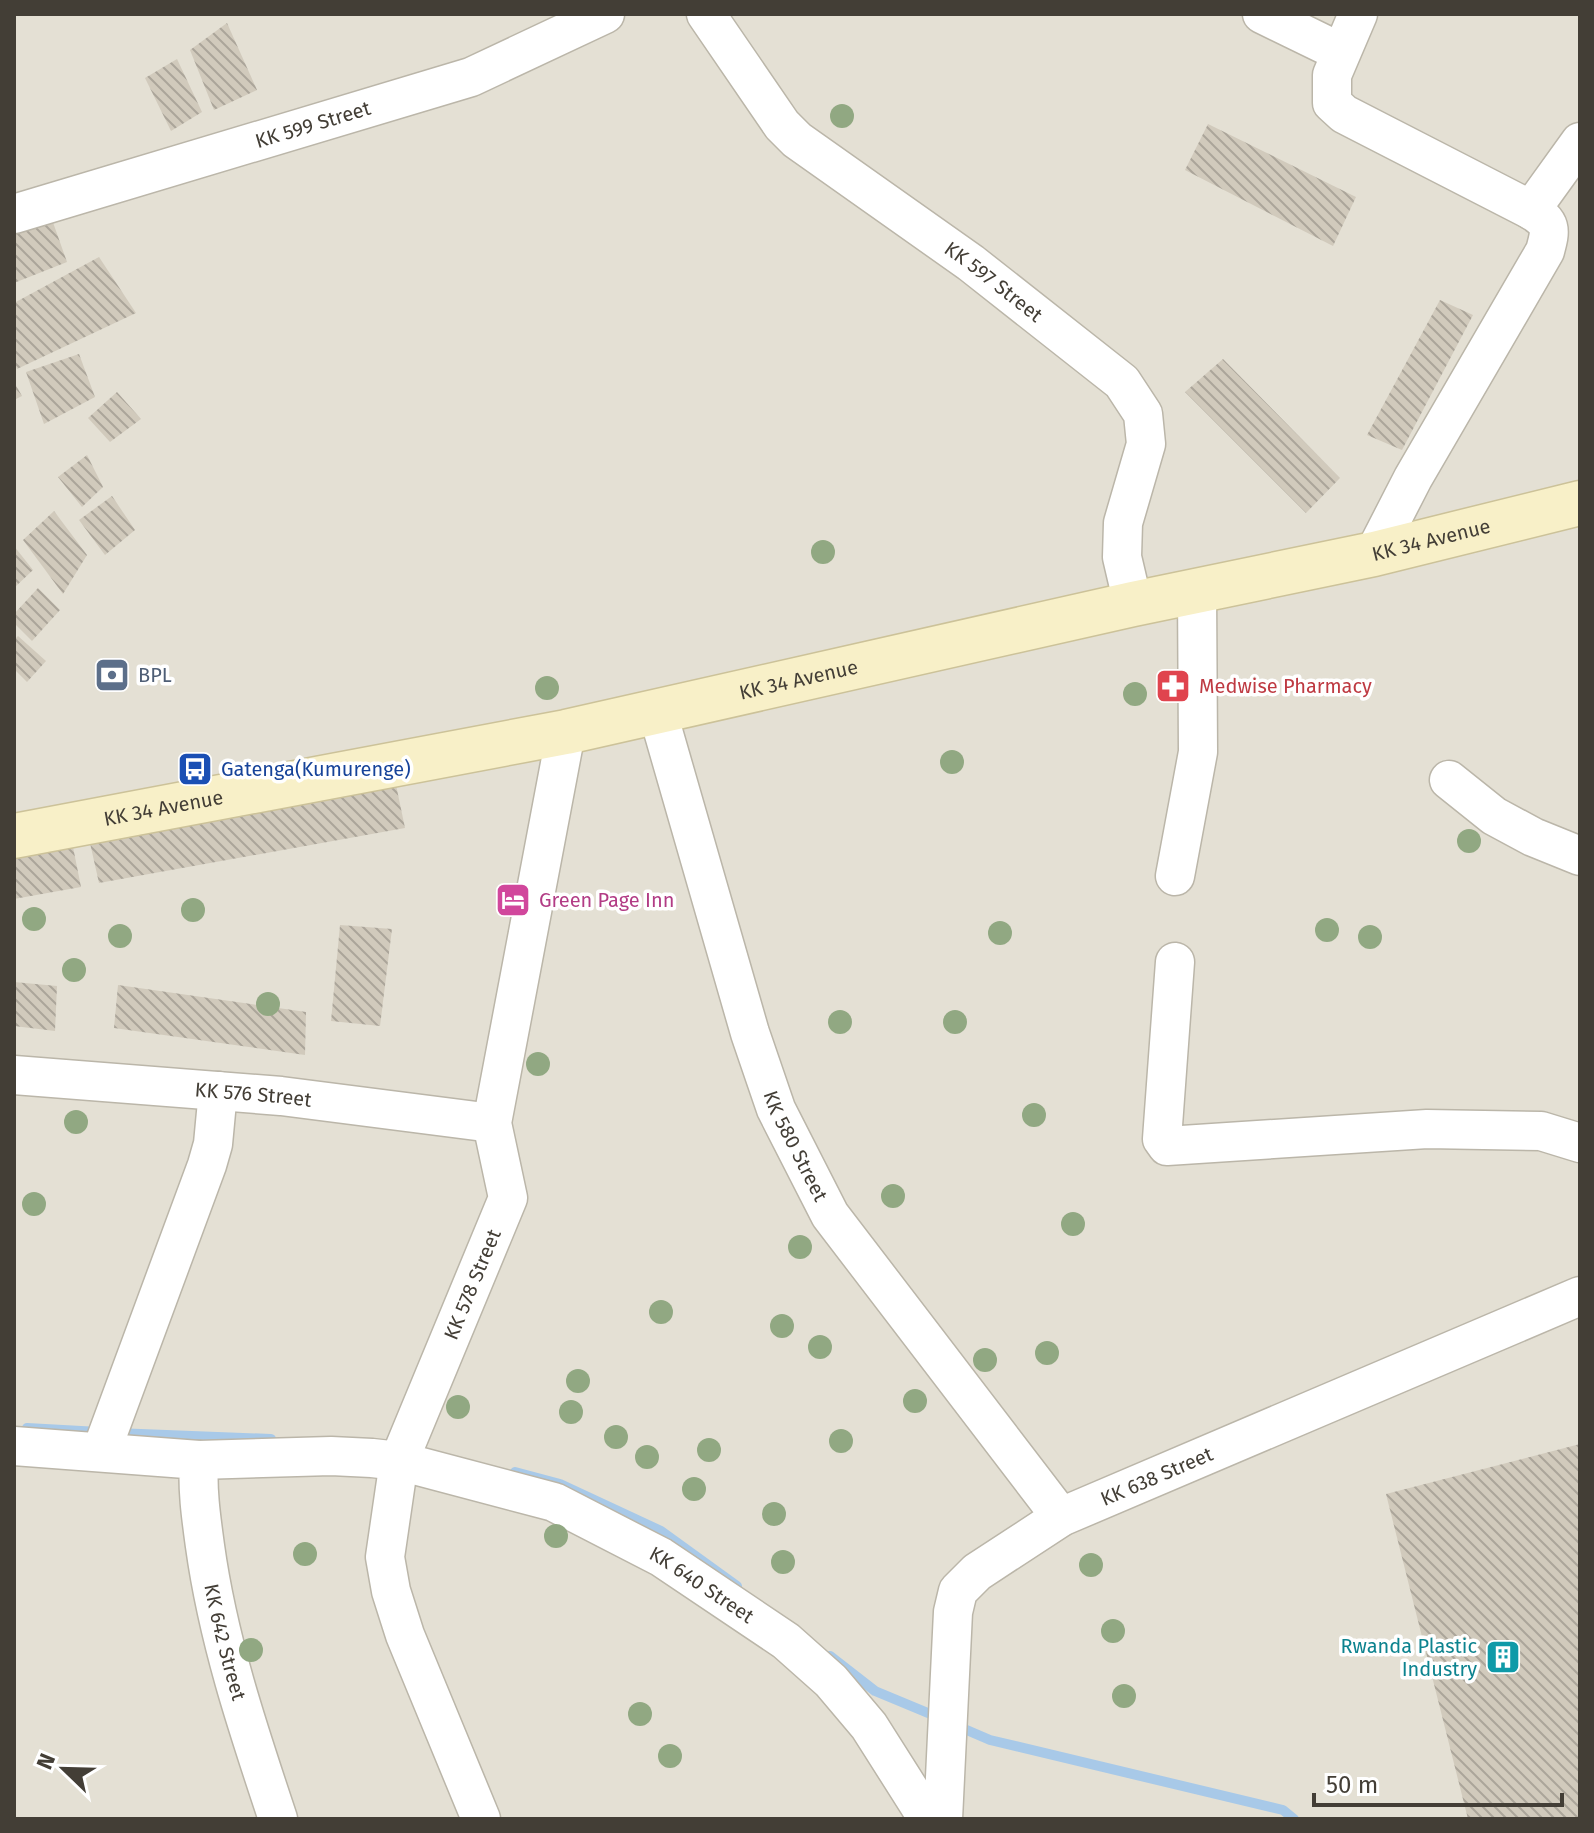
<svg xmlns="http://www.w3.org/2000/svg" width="1594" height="1833" font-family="'Fira Sans',sans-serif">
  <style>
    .residential { fill: #e4e0d4 }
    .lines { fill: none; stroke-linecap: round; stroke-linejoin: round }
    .stream { stroke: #a8c9e8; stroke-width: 10 }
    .building { fill: url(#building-back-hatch) }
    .minor-casing { stroke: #bbb6a9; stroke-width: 41 }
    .secondary-casing { stroke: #ccc299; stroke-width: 47 }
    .minor { stroke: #fff; stroke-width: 38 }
    .secondary { stroke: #f8f0c8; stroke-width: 44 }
    .tree { fill: #91a882 }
    .labels { text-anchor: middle; stroke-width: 7; stroke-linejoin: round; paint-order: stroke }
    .street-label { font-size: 20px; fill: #433e36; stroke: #fff }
    .service-label { font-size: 20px; fill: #4e5e75; stroke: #fff; text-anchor: start }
    .health-label { font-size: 20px; fill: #be3a42; stroke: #fff; text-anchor: start }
    .transit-label { font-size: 20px; fill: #164399; stroke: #fff; text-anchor: start }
    .hotel-label { font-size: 20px; fill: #b23c85; stroke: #fff; text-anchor: start }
    .culture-label { font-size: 20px; fill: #0d838f; stroke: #fff; text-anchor: end }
  </style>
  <defs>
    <pattern id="building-back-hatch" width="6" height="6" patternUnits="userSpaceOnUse" patternTransform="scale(2)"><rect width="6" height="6" fill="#d1cabc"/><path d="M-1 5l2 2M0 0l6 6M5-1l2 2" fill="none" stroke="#aba59a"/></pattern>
  </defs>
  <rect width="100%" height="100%" fill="#f1eee6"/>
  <rect class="residential" x="14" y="14" width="1566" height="1805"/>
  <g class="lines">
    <g class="stream">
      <polyline points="27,1428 99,1432"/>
      <polyline points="115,1433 271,1439"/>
      <polyline points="515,1472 560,1484 661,1531 737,1586"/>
      <polyline points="830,1656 875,1691 940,1718"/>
      <polyline points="955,1725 990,1740 1283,1810 1294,1819"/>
    </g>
  </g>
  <g class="building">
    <polygon points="227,23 257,90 214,110 190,50"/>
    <polygon points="177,59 202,112 171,131 145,78"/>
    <polygon points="1208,124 1356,197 1333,246 1185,170"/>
    <polygon points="50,214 67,262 14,283 14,228"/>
    <polygon points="99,257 136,313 17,369 14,360 14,303"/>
    <polygon points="1440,300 1473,315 1402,450 1367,435"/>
    <polygon points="79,354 95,397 44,424 26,372"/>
    <polygon points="1223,359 1340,478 1306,513 1185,392"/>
    <polygon points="14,382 22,396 14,400"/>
    <polygon points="117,392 141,419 110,442 88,418"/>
    <polygon points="87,455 103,487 82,507 58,477"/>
    <polygon points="112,496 135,530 105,555 79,520"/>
    <polygon points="54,511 87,555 63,594 23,540"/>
    <polygon points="14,546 33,570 14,588"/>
    <polygon points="38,588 60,610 32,641 14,623 14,614"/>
    <polygon points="18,636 46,661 27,682 14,669 14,640"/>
    <polygon points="395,780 405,828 99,883 90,843"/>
    <polygon points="72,842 81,887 14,899 14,853"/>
    <polygon points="340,925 392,929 380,1026 331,1021"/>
    <polygon points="14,982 57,986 55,1031 14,1026"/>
    <polygon points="118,985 306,1012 305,1055 114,1028"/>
    <polygon points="1580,1444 1580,1819 1468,1819 1386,1494"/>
  </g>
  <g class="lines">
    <g class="minor-casing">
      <g id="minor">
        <path id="s1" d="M706,14l76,111 15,15 174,123 151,119 21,32 3,30 -23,79 -1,34 11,47"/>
        <polyline points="1262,14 1340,52"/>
        <path d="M1358,14l-26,61v28l12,11 187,96c21,13 20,19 14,41l-132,227 -39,76"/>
        <polyline points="1531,210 1580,142"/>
        <path id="s2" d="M14,214l457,-137 134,-63"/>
        <path id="s3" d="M657,710l93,323 26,76 54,106 231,302"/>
        <polyline points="1449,780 1494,816 1533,837 1580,856"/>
        <polyline points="1175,876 1198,752 1197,590"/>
        <polyline points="1175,962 1162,1139 1167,1146 1427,1129 1541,1131 1580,1143"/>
        <path id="s4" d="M14,1075l267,21 211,27"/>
        <path id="s5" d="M14,1446l185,14c-2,29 2,57 6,86 13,94 43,183 73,273"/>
        <polyline points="101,1452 207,1165 213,1144 218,1091"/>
        <path id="s6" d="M199,1460l132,-4 41,2 27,3 155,41 107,55 125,84 45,40 38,45 59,93"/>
        <path id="s7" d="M481,1819l-76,-184 -14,-44 -6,-34 14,-96 109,-263 -16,-75 74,-391"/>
        <path id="s8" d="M943,1819l10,-207 5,-21 19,-19 84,-55 519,-221"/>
      </g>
    </g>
    <g class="secondary-casing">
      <g id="secondary">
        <path id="s9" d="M14,836l552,-104 567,-128 241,-50 206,-51"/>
      </g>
    </g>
    <use href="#minor" class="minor"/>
    <use href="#secondary" class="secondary"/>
  </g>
  <g class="tree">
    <circle cx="842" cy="116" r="12"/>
    <circle cx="823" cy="552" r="12"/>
    <circle cx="547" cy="688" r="12"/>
    <circle cx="1135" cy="694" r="12"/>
    <circle cx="952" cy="762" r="12"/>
    <circle cx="1469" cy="841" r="12"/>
    <circle cx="193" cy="910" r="12"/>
    <circle cx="34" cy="919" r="12"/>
    <circle cx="1327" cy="930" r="12"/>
    <circle cx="1000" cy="933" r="12"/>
    <circle cx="120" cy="936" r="12"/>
    <circle cx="1370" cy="937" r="12"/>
    <circle cx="74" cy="970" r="12"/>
    <circle cx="268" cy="1004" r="12"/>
    <circle cx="840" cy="1022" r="12"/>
    <circle cx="955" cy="1022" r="12"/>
    <circle cx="538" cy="1064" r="12"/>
    <circle cx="1034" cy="1115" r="12"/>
    <circle cx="76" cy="1122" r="12"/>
    <circle cx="893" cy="1196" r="12"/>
    <circle cx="34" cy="1204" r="12"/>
    <circle cx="1073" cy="1224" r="12"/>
    <circle cx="800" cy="1247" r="12"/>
    <circle cx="661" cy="1312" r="12"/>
    <circle cx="782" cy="1326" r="12"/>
    <circle cx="820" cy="1347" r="12"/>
    <circle cx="1047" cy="1353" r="12"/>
    <circle cx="985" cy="1360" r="12"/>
    <circle cx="578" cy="1381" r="12"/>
    <circle cx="915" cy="1401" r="12"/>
    <circle cx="458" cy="1407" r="12"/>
    <circle cx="571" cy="1412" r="12"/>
    <circle cx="616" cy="1437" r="12"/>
    <circle cx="841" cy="1441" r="12"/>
    <circle cx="709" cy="1450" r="12"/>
    <circle cx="647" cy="1457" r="12"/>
    <circle cx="694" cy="1489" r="12"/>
    <circle cx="774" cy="1514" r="12"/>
    <circle cx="556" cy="1536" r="12"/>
    <circle cx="305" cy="1554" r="12"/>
    <circle cx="783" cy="1562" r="12"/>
    <circle cx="1091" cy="1565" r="12"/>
    <circle cx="1113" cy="1631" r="12"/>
    <circle cx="251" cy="1650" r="12"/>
    <circle cx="1124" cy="1696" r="12"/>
    <circle cx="640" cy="1714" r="12"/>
    <circle cx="670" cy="1756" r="12"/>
  </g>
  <defs>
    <g id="bank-square" transform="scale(1.8)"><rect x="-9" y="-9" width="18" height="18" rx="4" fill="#5c6f8a" stroke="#fff"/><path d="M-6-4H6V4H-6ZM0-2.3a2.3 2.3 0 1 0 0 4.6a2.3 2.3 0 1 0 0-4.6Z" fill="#fff"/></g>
    <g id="pharmacy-square" transform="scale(1.8)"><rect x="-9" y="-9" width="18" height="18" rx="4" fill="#e0444e" stroke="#fff"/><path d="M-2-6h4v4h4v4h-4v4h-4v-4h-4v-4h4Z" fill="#fff"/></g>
    <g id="bus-square" transform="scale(1.8)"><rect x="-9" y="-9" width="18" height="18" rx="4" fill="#1a4fb4" stroke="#fff"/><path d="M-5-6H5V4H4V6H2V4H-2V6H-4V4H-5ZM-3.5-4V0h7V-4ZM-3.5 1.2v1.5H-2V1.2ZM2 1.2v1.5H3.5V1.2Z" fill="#fff"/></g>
    <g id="hotel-square" transform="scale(1.8)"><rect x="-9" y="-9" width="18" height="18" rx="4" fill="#d1479c" stroke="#fff"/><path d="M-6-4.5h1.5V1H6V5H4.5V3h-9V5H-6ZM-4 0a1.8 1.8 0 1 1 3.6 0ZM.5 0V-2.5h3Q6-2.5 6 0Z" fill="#fff"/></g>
    <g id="building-square" transform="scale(1.8)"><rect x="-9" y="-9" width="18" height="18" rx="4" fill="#0f9aa8" stroke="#fff"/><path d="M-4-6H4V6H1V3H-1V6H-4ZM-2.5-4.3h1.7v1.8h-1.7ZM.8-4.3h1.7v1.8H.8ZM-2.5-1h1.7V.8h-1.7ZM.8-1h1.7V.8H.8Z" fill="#fff"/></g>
  </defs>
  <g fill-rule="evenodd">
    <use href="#bank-square" x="112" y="675"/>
    <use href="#pharmacy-square" x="1173" y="686"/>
    <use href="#bus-square" x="195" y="769"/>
    <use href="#hotel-square" x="513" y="900"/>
    <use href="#building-square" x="1503" y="1657"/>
  </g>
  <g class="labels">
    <g class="street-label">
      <text dy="7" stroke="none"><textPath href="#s2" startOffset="312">KK 599 Street</textPath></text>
      <text dy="7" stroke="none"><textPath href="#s1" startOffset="398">KK 597 Street</textPath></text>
      <text dy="7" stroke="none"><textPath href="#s9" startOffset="1448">KK 34 Avenue</textPath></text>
      <text dy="7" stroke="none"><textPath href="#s9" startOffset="800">KK 34 Avenue</textPath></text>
      <text dy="7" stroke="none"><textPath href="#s9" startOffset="152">KK 34 Avenue</textPath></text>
      <text dy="7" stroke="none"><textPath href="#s4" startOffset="240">KK 576 Street</textPath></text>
      <text dy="7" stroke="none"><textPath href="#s3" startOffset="458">KK 580 Street</textPath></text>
      <text dy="7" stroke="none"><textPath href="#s7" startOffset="568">KK 578 Street</textPath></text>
      <text dy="7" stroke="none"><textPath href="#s8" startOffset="460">KK 638 Street</textPath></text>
      <text dy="7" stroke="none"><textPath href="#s6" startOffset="530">KK 640 Street</textPath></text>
      <text dy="7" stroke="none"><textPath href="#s5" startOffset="370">KK 642 Street</textPath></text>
    </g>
    <g class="service-label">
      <text x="138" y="682">BPL</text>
    </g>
    <g class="health-label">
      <text x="1199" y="693">Medwise Pharmacy</text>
    </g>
    <g class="transit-label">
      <text x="221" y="776">Gatenga(Kumurenge)</text>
    </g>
    <g class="hotel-label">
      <text x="539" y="907">Green Page Inn</text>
    </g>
    <g class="culture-label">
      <text x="1477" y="1653">Rwanda Plastic<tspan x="1477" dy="23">Industry</tspan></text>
    </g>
  </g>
  <rect width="1594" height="1833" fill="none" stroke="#433e36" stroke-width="32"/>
  <g transform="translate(64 1769) rotate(293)" stroke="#ffffff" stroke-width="6" paint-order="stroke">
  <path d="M0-6L14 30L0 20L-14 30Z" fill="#433e36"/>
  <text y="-12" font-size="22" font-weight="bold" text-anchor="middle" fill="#433e36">N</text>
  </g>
  <path d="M1314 1793v12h248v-12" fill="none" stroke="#433e36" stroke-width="4"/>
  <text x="1326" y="1793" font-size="24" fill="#433e36" stroke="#ffffff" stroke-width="6" paint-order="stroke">50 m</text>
</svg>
